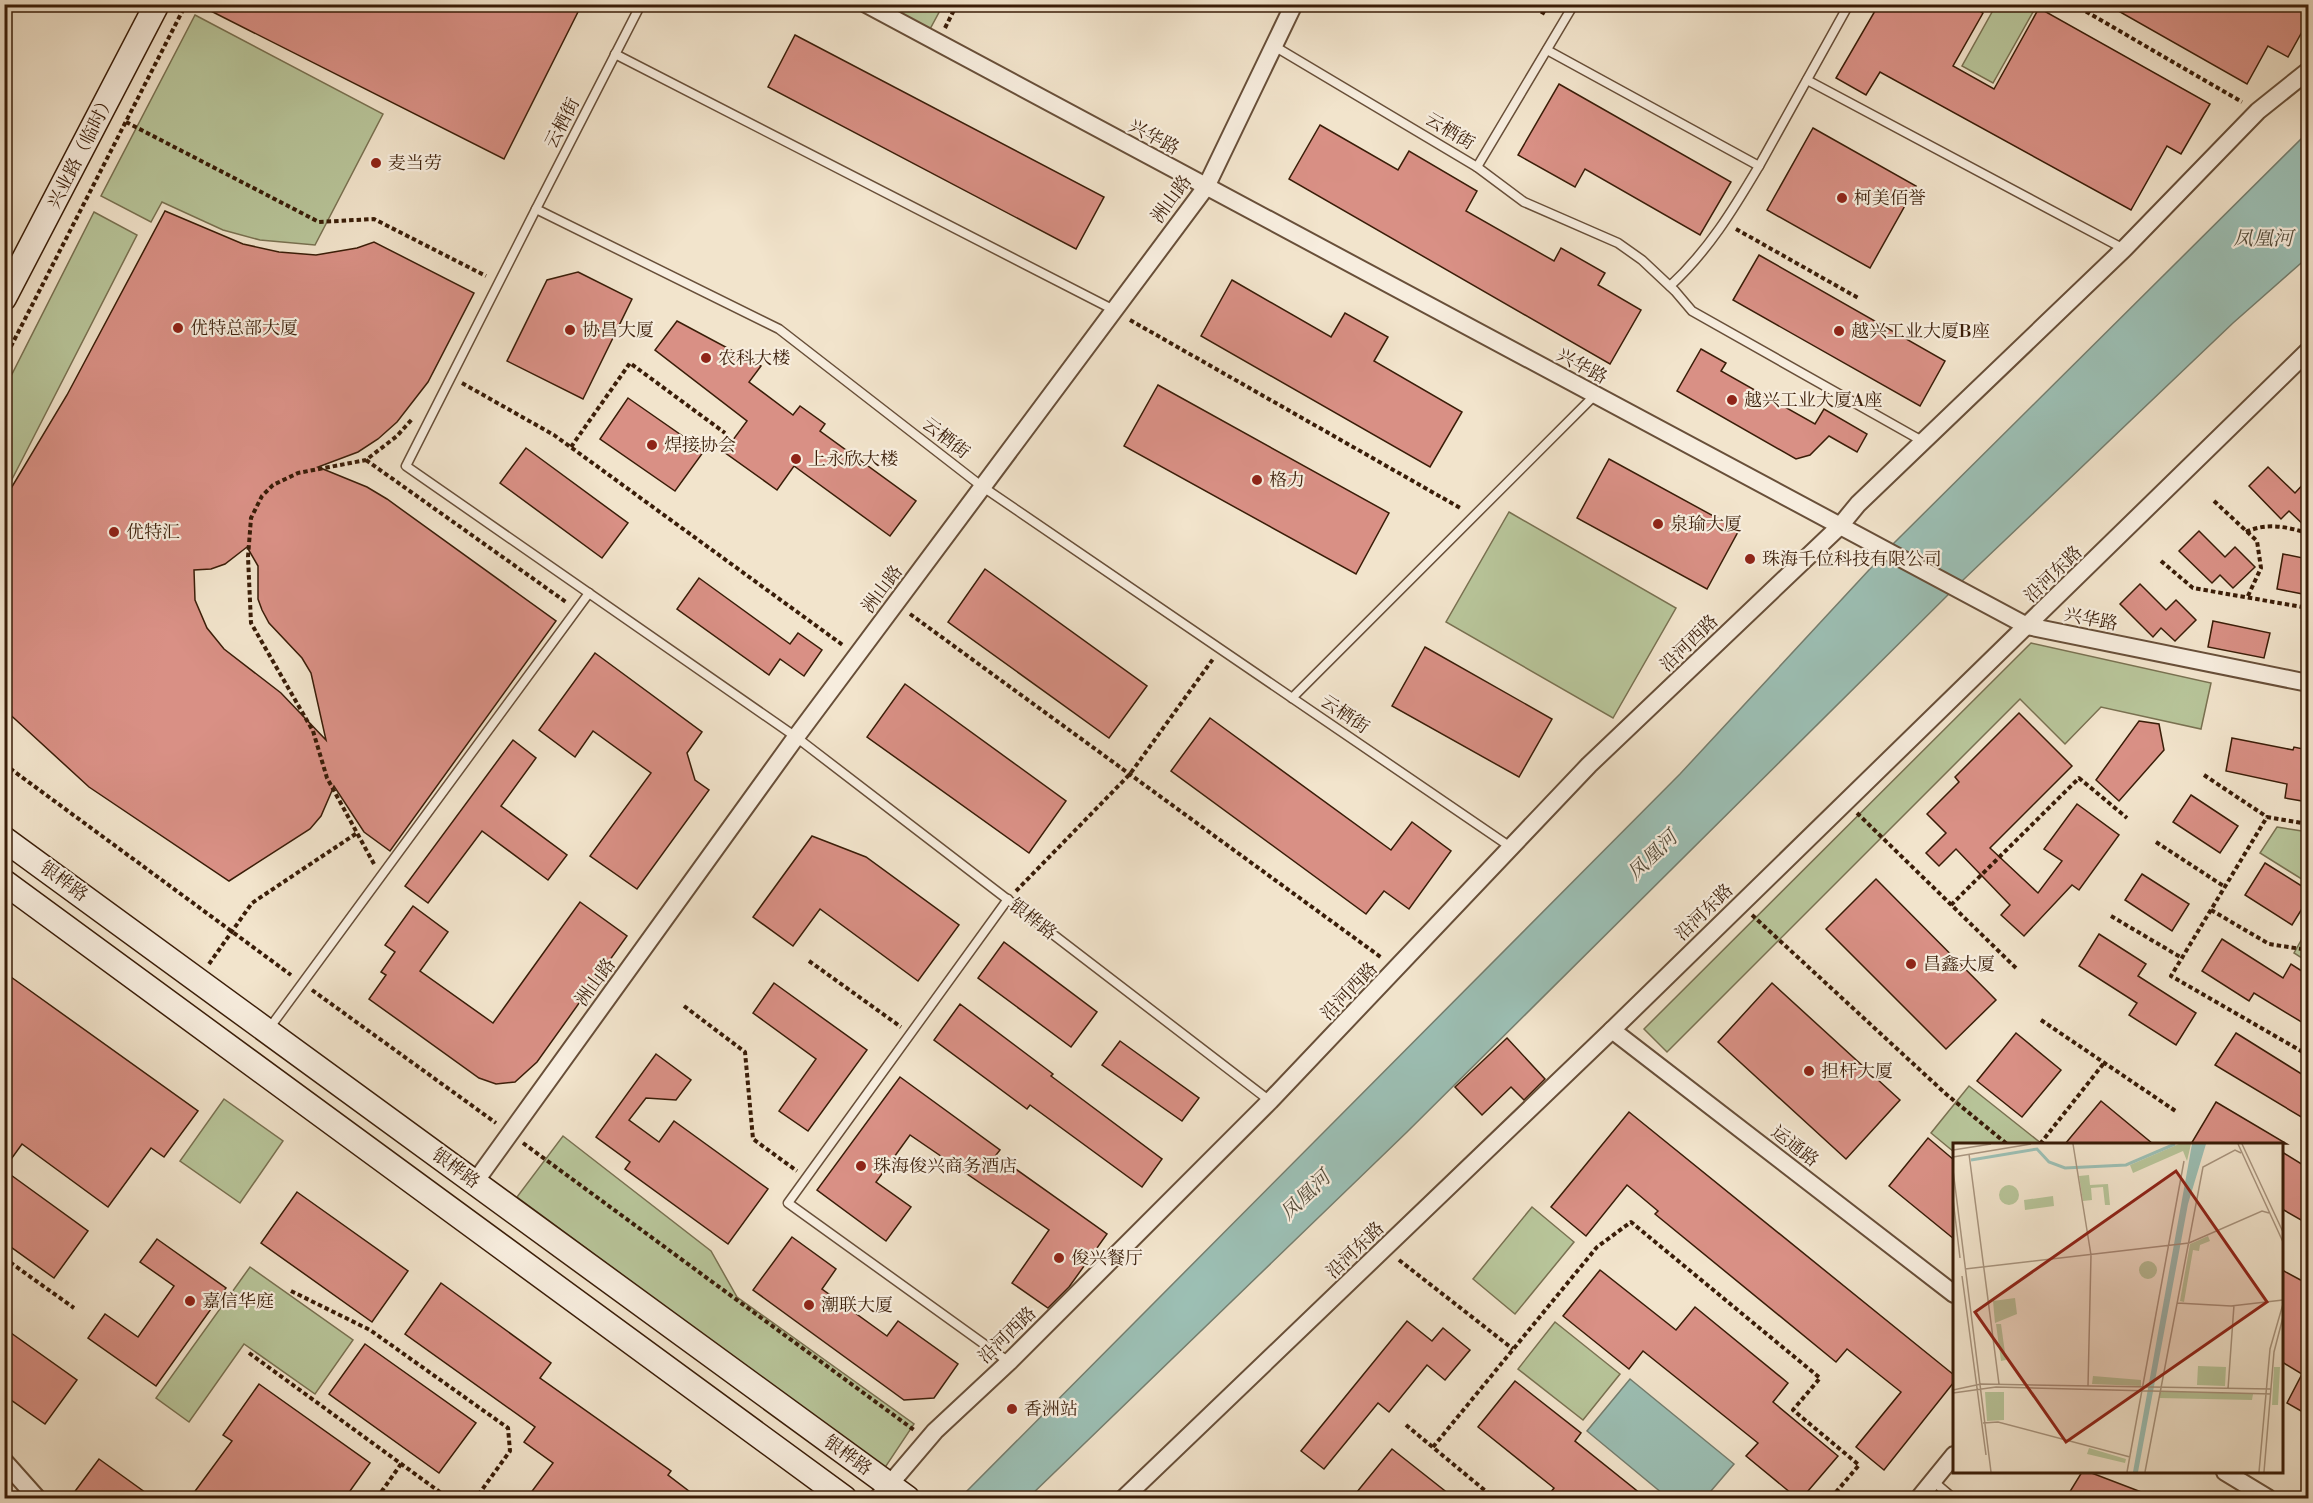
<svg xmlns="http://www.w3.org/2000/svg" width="2313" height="1503" font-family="'Libre Bodoni','Noto Serif SC',serif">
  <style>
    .green { fill: #b8c59a; stroke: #797151; stroke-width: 1.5 }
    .water { fill: #9cbfb4; stroke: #757e6f; stroke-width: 1.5 }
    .building { fill: #d99085; stroke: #3a1d08; stroke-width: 1.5; fill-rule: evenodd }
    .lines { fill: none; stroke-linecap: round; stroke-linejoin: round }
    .service-casing { stroke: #684f39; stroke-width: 11 }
    .minor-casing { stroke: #684f39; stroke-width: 20 }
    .secondary-casing { stroke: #3a1d08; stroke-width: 27 }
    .path { stroke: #3a1d08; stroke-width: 4; stroke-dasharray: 4.5 3; stroke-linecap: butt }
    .service { stroke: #f7edde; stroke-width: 8 }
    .minor { stroke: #f7edde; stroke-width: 16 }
    .secondary { stroke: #f7edde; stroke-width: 24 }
    .poi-dot { fill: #8f2418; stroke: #f7edde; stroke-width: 2 }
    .labels { text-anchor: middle; stroke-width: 4.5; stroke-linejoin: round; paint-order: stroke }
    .street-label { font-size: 18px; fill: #3a1d08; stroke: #f7edde }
    .poi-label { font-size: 18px; fill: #3a1d08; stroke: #f7edde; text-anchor: start }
    .water-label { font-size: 20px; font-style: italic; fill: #574e3c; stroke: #f7edde }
    .inset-river { fill: none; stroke: #9cbfb4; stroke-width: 3 }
    .inset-road { fill: none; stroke: #a8947e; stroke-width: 1.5 }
    .view { fill: #8f2418; fill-opacity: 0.15; stroke: #8f2418; stroke-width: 3 }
    .inset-edge { fill: none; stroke: #3a1d08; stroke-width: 3 }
  </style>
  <rect width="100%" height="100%" fill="#f2e4cc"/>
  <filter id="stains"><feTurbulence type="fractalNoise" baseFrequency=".00333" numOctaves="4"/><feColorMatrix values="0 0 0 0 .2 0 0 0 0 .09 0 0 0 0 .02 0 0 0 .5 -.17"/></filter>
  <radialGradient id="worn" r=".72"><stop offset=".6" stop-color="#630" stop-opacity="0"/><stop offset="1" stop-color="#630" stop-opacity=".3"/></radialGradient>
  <g class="green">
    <polygon points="884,5 943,5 930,29"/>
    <polygon points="1996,5 2037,5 1993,83 1962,66"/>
    <polygon points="195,15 383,114 315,245 260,240 223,230 162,202 151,222 101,196"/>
    <polygon points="94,212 137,235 5,493 5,388"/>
    <polygon points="1509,512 1676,608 1613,718 1446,622"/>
    <polygon points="2031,643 2211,683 2201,729 2101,707 2065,744 2020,699 1667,1052 1644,1029"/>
    <polygon points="2277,827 2308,832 2308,883 2260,853"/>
    <polygon points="2308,928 2308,962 2294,953"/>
    <polygon points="1969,1086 2042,1144 1954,1144 1954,1152 1931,1133"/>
    <polygon points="224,1099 283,1141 240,1203 180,1161"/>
    <polygon points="563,1136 711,1251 737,1297 914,1424 884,1469 517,1197"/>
    <polygon points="1532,1207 1574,1242 1515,1314 1473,1279"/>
    <polygon points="250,1267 353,1340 315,1394 244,1344 189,1422 156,1398"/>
    <polygon points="1555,1322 1620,1374 1583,1420 1518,1369"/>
  </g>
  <g class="water">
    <polygon points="2308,132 2308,257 2233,323 1962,581 1407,1132 1028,1498 960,1498 1680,774 1894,543"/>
    <polygon points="1630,1379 1734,1464 1705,1498 1668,1498 1587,1431"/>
  </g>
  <g class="building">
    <polygon points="197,4 582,4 504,159"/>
    <polygon points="1879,4 1968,4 1983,13 1953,66 1994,89 2039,8 2210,104 2181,154 2167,146 2131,210 1880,72 1866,95 1836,78"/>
    <polygon points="2106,4 2297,4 2308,11 2308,21 2288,57 2268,46 2247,84"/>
    <polygon points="795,35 1104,197 1076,249 768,87"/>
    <polygon points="1559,84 1731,182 1700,235 1585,169 1575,187 1518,155"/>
    <polygon points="1320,125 1398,170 1409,151 1477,191 1466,211 1554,261 1561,248 1605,273 1598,285 1641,310 1610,364 1289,179"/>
    <polygon points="1813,128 1916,186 1870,268 1767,210"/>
    <path d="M165,211l78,33 36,8 37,3 41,-7 17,-6 100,51 -46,89 -31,40 -19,17 -20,13 -40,15 49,20 20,12 169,122 -166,230 -26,-19 -30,-46 -13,30 -11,13 -81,52 -140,-94 -85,-78v-209l63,-105zM247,547l11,19v33l4,11 7,13 33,35 9,15 15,67 -45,-47 -57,-44 -17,-21 -12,-28 -1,-30 17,-1 14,-5z"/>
    <polygon points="1759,255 1945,361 1920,406 1733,300"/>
    <polygon points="578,272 632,299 583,399 507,361 547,280"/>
    <polygon points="1232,280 1331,337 1345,313 1388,337 1374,361 1462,412 1430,467 1201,336"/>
    <polygon points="677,321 761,366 749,382 793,415 800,406 825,424 820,431 916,501 890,536 794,466 777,490 724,452 747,421 655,350"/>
    <polygon points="1701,349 1726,363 1721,371 1815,424 1824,409 1867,434 1857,452 1829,436 1810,455 1796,459 1677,391"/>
    <polygon points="1158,385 1389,513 1356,574 1124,446"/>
    <polygon points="628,398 704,451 675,491 600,439"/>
    <polygon points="526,448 628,523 602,558 500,483"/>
    <polygon points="1609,459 1739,530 1707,589 1577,518"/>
    <polygon points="2268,467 2295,493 2308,479 2308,529 2289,511 2281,519 2249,486"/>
    <polygon points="2199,531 2225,557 2235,547 2255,567 2233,588 2220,575 2212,583 2179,551"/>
    <polygon points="2283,554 2308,559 2308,595 2277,589"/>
    <polygon points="985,569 1147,686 1109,738 948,622"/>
    <polygon points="699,578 790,644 798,633 822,650 804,676 780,659 769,675 677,609"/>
    <polygon points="2140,584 2166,610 2176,600 2196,620 2175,641 2161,628 2153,637 2120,604"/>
    <polygon points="2213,621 2270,633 2264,658 2208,647"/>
    <polygon points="1425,647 1552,719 1519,777 1392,706"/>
    <polygon points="595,653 702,732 687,753 695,780 709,790 637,889 590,856 651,773 593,731 575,757 539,730"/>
    <polygon points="905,684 1066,801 1029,853 867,737"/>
    <polygon points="2019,713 2072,766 1990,848 2038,893 2062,861 2044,849 2077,804 2119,835 2079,890 2072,885 2024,936 2001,915 2010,905 1956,849 1939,866 1926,853 1946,833 1927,814 1959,782 1955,777"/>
    <polygon points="1210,718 1391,850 1412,822 1451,851 1409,909 1384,891 1366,914 1171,771"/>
    <polygon points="2139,721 2159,724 2164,750 2119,801 2096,780"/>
    <polygon points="2232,738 2293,750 2294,747 2308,750 2308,802 2285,798 2287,784 2226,771"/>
    <polygon points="513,740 536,758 501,806 567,855 548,880 482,831 428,903 405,886"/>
    <polygon points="2191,795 2238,826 2220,853 2173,822"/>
    <polygon points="812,836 866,857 959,925 918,981 820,909 793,946 753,917"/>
    <polygon points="2265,863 2308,890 2308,899 2292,925 2245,895"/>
    <polygon points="2142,874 2189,904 2172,931 2125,900"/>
    <polygon points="1876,879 1996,1000 1946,1049 1826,929"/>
    <polygon points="580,902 627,936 537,1062 515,1082 496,1084 479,1078 369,999 386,975 381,972 395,952 385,945 413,906 448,932 420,971 493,1023"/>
    <polygon points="2099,934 2146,964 2138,976 2196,1013 2176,1045 2129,1015 2137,1003 2079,966"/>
    <polygon points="2222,939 2283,978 2291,964 2308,975 2308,1026 2254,993 2249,1001 2202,971"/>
    <polygon points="1004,942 1097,1012 1071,1047 978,978"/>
    <polygon points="4,972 198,1111 164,1157 151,1148 108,1207 22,1144 4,1169"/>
    <polygon points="774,983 867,1050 808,1131 779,1111 816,1059 753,1013"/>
    <polygon points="1772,983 1900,1100 1846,1159 1718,1042"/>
    <polygon points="960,1004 1053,1074 1051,1076 1162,1159 1142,1187 1030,1105 1027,1109 934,1040"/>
    <polygon points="2016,1033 2061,1070 2022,1117 1977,1081"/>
    <polygon points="2236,1033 2308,1078 2308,1121 2215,1065"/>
    <polygon points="1507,1038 1545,1079 1524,1100 1511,1087 1482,1115 1455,1087"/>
    <polygon points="1120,1041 1199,1098 1182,1121 1102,1065"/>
    <polygon points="656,1054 691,1080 676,1100 646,1098 629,1120 659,1142 674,1121 768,1189 728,1244 625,1169 630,1162 596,1137"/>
    <polygon points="900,1077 1000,1150 996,1155 1107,1234 1069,1287 1048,1308 1012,1283 1049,1230 910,1135 876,1182 911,1207 886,1241 817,1190"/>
    <polygon points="2101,1101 2153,1144 2065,1144"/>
    <polygon points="2216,1102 2287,1144 2191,1144"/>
    <polygon points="1629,1112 1954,1375 1954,1382 1884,1470 1856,1447 1901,1392 1847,1349 1836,1362 1655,1214 1658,1211 1627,1185 1586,1236 1551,1207"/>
    <polygon points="1928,1138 1954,1160 1954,1239 1889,1186"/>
    <polygon points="2282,1152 2308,1168 2308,1224 2282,1209"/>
    <polygon points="4,1170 88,1231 54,1278 4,1242"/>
    <polygon points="297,1192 408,1271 372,1322 261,1243"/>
    <polygon points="792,1237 836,1269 822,1289 887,1336 898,1321 958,1364 934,1398 904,1400 753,1290"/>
    <polygon points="157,1239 226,1288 156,1386 88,1338 105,1314 138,1337 174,1286 140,1262"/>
    <polygon points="1600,1270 1676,1330 1695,1307 1788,1383 1773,1402 1838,1456 1802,1498 1797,1498 1746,1456 1758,1443 1643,1351 1629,1369 1563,1316"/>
    <polygon points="2282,1270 2308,1284 2308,1415 2287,1403 2302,1374 2282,1362"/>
    <polygon points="441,1283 551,1363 540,1378 671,1471 668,1475 698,1498 527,1498 553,1463 524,1442 535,1427 405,1334"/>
    <polygon points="1407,1321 1432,1341 1443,1328 1470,1350 1445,1380 1427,1365 1389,1412 1378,1403 1324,1469 1301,1451"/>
    <polygon points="4,1328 77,1380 45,1424 4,1395"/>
    <polygon points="365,1344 476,1423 439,1473 329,1394"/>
    <polygon points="1515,1381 1581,1433 1575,1441 1646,1498 1546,1498 1554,1488 1478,1427"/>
    <polygon points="259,1384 370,1463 345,1498 190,1498 232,1441 223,1435"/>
    <polygon points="1392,1449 1454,1498 1352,1498"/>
    <polygon points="99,1459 153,1498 70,1498"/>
    <polygon points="2082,1472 2089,1472 2157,1498 2066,1498"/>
  </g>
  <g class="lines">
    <g class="service-casing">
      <g id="service">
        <polyline points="641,4 536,209 779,329 980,485 1512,848"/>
        <polyline points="1274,46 1477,167 1574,4"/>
        <path d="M1547,50l212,116c-26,44 -51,85 -89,120"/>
        <polyline points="615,54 1114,310"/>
        <polyline points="1807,80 2124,249"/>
        <polyline points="1759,166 1849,4"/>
        <polyline points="1477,167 1524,202 1618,243 1642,260 1675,291 1692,311 1924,442"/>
        <polyline points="536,209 406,466 796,737 1270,1101"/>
        <polyline points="1292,698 1595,395"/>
        <polyline points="1008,899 788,1203 1009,1362"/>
        <polyline points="268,1030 589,593"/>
        <polyline points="1933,1481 1953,1498"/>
      </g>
    </g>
    <g class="minor-casing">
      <g id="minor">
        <polyline points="866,4 2027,626 2308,683"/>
        <polyline points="1612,1030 1954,1294"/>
        <polyline points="475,1182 796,737 1206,187 1294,4"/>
        <polyline points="4,1461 37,1498"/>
        <polyline points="2225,1472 2268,1498"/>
        <polyline points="878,1498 935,1431 1009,1362 1270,1101 1589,765 1840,526 1858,504 2124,249 2258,111 2308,71"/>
        <polyline points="1124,1498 1612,1030 2308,351"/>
        <polyline points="1919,1498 1954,1455"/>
      </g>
    </g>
    <g class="secondary-casing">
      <g id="secondary">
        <polyline points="4,298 157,4"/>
        <polyline points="4,839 907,1498"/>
        <polyline points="4,882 844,1498"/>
      </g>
    </g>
    <g class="path">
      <polyline points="1528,4 1547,15"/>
      <polyline points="2073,4 2242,102"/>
      <polyline points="945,28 957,4"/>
      <polyline points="126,122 319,222 374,219 486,276"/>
      <polyline points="1736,229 1860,299"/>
      <polyline points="1130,320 1462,509"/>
      <polyline points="4,360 186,4"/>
      <polyline points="462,383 554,435 844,646"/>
      <polyline points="571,447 630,363 725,433"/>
      <polyline points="366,460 566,602"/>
      <polyline points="2214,501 2257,541 2261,568 2247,598"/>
      <path d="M2246,532c22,-10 40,-5 62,1"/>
      <polyline points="2161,561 2193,588 2308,608"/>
      <polyline points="910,614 1382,958"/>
      <polyline points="4,764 291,975"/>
      <polyline points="2204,775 2267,817"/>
      <polyline points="1857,813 2017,969"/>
      <polyline points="2308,824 2267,817 2171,976 2308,1055"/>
      <polyline points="2156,842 2225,887"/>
      <polyline points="374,864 327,778 313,731 251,623 248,557 251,518 262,496 273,485 298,473 366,460 397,436 413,418"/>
      <polyline points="1016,891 1130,774 1213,659"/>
      <polyline points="1951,905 2079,778 2127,818"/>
      <polyline points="2211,910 2269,944 2308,950"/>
      <polyline points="1752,915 1946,1094 2007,1144"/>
      <polyline points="2111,916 2182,958"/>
      <polyline points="809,961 901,1027"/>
      <polyline points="209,964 252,903 357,833"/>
      <polyline points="312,990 496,1123"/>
      <polyline points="684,1006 745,1052 753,1139 797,1171"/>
      <polyline points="2041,1020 2177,1112"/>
      <polyline points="523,1143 914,1430"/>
      <polyline points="2040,1144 2104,1063"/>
      <polyline points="4,1258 74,1308"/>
      <polyline points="1399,1260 1513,1349"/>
      <polyline points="291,1291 370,1330 508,1428 510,1451 476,1498"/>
      <polyline points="249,1353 448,1498"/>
      <polyline points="1406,1425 1494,1498"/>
      <polyline points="1433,1447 1597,1247 1631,1222 1820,1378 1793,1410 1859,1465 1831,1498"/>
      <polyline points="377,1498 401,1464"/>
      <polyline points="1721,1498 1723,1498"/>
    </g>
    <use href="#service" class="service"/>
    <use href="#minor" class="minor"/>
    <use href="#secondary" class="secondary"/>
  </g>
  <g class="poi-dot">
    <circle cx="376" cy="163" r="6"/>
    <circle cx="1842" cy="198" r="6"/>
    <circle cx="178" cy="328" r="6"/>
    <circle cx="570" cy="330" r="6"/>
    <circle cx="1839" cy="331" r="6"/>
    <circle cx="706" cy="358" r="6"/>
    <circle cx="1732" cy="400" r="6"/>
    <circle cx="652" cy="445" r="6"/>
    <circle cx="796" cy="459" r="6"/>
    <circle cx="1257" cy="480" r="6"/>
    <circle cx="1658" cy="524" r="6"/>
    <circle cx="114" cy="532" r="6"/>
    <circle cx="1750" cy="559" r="6"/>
    <circle cx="1911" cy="964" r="6"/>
    <circle cx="1809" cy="1071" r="6"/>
    <circle cx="861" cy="1166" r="6"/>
    <circle cx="1059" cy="1258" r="6"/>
    <circle cx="190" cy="1301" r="6"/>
    <circle cx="809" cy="1305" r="6"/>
    <circle cx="1012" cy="1409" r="6"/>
  </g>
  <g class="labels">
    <g class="street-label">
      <text transform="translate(562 123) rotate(-63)" y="6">云栖街</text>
      <text transform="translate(1450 131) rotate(31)" y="6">云栖街</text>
      <text transform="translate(1154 137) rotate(28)" y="6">兴华路</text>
      <text transform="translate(81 151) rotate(-63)" y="6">兴业路（临时）</text>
      <text transform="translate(1171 199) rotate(-54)" y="6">洲山路</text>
      <text transform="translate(1582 366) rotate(28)" y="6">兴华路</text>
      <text transform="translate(946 438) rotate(38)" y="6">云栖街</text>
      <text transform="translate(2053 574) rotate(-44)" y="6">沿河东路</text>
      <text transform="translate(882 589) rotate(-53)" y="6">洲山路</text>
      <text transform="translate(2091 619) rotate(11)" y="6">兴华路</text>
      <text transform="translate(1689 643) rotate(-44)" y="6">沿河西路</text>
      <text transform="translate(1345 714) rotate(34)" y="6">云栖街</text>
      <text transform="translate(64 881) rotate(36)" y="6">银桦路</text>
      <text transform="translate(1704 912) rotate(-44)" y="6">沿河东路</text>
      <text transform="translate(1033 919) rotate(38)" y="6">银桦路</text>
      <text transform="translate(595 982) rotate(-54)" y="6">洲山路</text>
      <text transform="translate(1349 991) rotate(-46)" y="6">沿河西路</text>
      <text transform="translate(1795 1146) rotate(38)" y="6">运通路</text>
      <text transform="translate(456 1168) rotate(36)" y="6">银桦路</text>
      <text transform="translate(1355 1250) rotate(-44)" y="6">沿河东路</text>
      <text transform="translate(1007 1335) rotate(-44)" y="6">沿河西路</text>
      <text transform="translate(848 1455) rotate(36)" y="6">银桦路</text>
    </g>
    <g class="poi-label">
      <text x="388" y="169">麦当劳</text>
      <text x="1854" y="204">柯美佰誉</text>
      <text x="190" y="334">优特总部大厦</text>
      <text x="582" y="336">协昌大厦</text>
      <text x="1851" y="337">越兴工业大厦B座</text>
      <text x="718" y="364">农科大楼</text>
      <text x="1744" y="406">越兴工业大厦A座</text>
      <text x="664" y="451">焊接协会</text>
      <text x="808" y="465">上永欣大楼</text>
      <text x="1269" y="486">格力</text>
      <text x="1670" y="530">泉瑜大厦</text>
      <text x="126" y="538">优特汇</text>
      <text x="1762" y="565">珠海千位科技有限公司</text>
      <text x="1923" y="970">昌鑫大厦</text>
      <text x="1821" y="1077">担杆大厦</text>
      <text x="873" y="1172">珠海俊兴商务酒店</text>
      <text x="1071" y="1264">俊兴餐厅</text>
      <text x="202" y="1307">嘉信华庭</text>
      <text x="821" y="1311">潮联大厦</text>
      <text x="1024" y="1415">香洲站</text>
    </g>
    <g class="water-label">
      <text x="2263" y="245">凤凰河</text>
      <text transform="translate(1652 855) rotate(-44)" y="7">凤凰河</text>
      <text transform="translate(1305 1195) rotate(-44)" y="7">凤凰河</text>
    </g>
  </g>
  <g transform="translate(1953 1143)">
    <rect width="330" height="330" fill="#f2e4cc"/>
    <path d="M226,1h12l-4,17 -4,-10 -50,22 -3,-8zM136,32l1,10 18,-1 2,21h-5l-2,-18 -12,1 1,12 -9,1 -4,-25zM46 52a10 10 0 1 1 20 0a10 10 0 1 1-20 0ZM100,53l1,10 -29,4 -1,-10zM255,93l2,5 -10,4 -1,6 -6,-1 -9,52 -4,-1 10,-57zM186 127a9 9 0 1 1 18 0a9 9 0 1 1-18 0ZM62,155l2,16 -22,9 -2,-22zM43,181h5l5,36 -5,1zM245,223l28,1 -1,19 -28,-1zM321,224h6l-2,38h-6zM140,233l48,4v6l-49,-2zM207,248l93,3 -1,6 -93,-2zM32,249h19v28l-17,1zM136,305l37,11 -1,4 -38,-9z" fill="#b8c59a"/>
    <path d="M239,1h14l-18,60 -50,268h-5z" fill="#9cbfb4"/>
    <path class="inset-river" d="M18,17l66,-11 12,13 16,6 61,-3 49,-21"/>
    <path class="inset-road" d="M120,1l18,111 -3,131M285,1l45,98M289,1l41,88M0,7l38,-6M16,11l30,230M0,14l78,-13M0,27l38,302M0,56l7,59M12,126l224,-26 73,-32 7,2M9,133l24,179M224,160l54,3 52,-6M275,246l6,-84M0,247l28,-6 290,5M0,250l43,-6 275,7M30,280l15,-1 132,35M174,329l57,-311M192,329l58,-305 32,-17 6,3M306,329l11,-123 13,-45M311,329l10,-120 9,-35"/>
    <path class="view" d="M223,28l91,131 -201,140 -91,-130z"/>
    <rect width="330" height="330" class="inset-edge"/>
  </g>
  <rect width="2313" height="1503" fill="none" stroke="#f2e4cc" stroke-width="24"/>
  <rect x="6" y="6" width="2301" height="1491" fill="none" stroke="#3a1d08" stroke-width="3"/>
  <rect x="12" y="12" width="2289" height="1479" fill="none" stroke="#3a1d08" stroke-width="1.5"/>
  <rect width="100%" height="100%" filter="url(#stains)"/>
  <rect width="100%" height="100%" fill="url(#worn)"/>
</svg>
